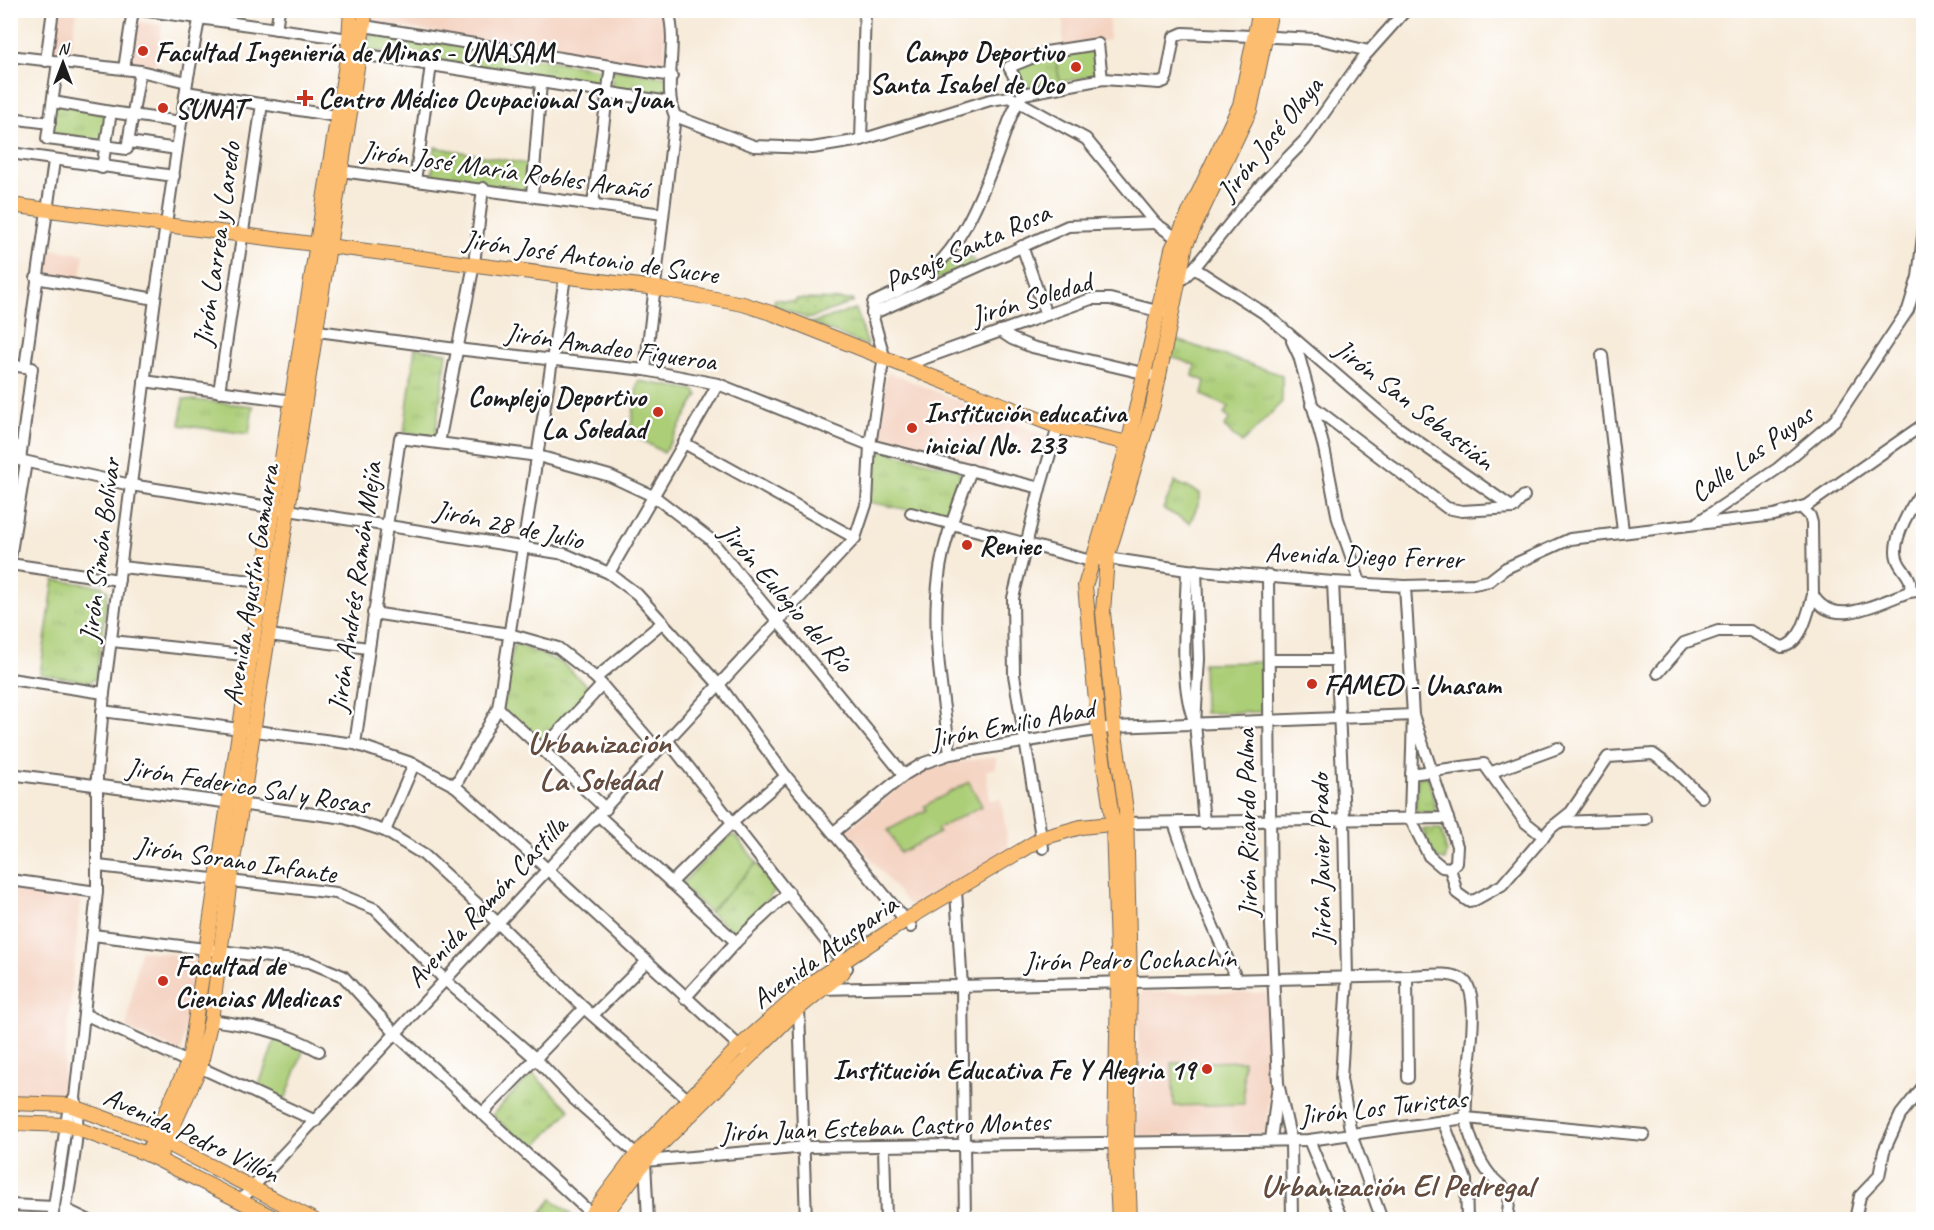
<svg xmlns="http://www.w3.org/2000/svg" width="1934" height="1230" font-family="Caveat,sans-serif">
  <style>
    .built { fill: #f4d3c1 }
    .grass { fill: url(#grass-tufts); stroke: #64754a; stroke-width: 1.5 }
    .garden { fill: url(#garden-dots); stroke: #64754a; stroke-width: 1.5 }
    .pitch { fill: #acce77; stroke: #64754a; stroke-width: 1.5 }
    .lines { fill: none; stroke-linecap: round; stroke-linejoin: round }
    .minor-casing { stroke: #69645e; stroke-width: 14 }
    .major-casing { stroke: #69645e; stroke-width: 16 }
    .minor { stroke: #fff; stroke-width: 10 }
    .major { stroke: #fcbd6f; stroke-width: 14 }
    .poi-dot { fill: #c8321e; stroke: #fff; stroke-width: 2 }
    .labels { text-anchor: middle; stroke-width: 5; stroke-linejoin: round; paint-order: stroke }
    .poi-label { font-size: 28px; font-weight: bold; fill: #1c1c1c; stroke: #fff; text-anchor: start }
    .street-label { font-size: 28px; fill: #1c1c1c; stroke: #fff }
    .quarter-label { font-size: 32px; font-weight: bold; fill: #634b3e; stroke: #fff }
  </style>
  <defs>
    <pattern id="grass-tufts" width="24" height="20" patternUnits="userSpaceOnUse" patternTransform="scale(1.5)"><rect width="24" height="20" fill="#acce77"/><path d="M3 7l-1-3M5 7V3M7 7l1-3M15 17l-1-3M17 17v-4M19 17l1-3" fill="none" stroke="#93b066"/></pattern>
    <pattern id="garden-dots" width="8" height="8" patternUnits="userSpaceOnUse" patternTransform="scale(1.5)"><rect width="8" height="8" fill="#acce77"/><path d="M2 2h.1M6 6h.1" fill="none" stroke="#93b066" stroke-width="1.8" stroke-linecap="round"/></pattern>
  </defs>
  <rect width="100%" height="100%" fill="#fff"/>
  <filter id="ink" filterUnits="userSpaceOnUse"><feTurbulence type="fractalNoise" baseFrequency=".0167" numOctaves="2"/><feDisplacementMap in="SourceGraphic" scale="12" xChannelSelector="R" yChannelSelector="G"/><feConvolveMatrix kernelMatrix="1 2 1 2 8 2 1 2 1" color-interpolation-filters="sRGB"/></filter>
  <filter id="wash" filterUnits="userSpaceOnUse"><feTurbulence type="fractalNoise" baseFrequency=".008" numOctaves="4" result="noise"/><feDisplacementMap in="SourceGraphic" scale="24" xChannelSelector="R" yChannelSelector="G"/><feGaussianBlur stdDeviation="1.35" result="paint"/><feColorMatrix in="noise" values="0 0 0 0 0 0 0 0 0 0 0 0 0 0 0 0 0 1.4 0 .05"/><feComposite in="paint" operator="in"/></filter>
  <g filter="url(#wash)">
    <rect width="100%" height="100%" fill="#f7ebd9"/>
    <g class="built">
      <polygon points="372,10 660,11 665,40 664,71 371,22"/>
      <polygon points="55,11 77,11 69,59 48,56"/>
      <polygon points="1063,11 1112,11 1109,18 1109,40 1063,47"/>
      <polygon points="133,21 162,25 155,66 126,61"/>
      <polygon points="50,249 84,254 80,283 46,278"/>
      <polygon points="890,373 1049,437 1041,460 1014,453 1020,437 1005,432 1003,442 991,442 987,469 879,441 886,374"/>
      <polygon points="996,757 996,768 986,771 990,800 1001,799 1009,852 914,911 847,830 916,773 954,762"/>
      <polygon points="11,887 81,897 61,1094 58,1097 11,1095"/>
      <polygon points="140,950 196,957 181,1053 126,1028"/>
      <polygon points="1142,992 1266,993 1269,997 1271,1079 1266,1133 1141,1137 1136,1131 1139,995"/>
    </g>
    <g class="grass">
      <polygon points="371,32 607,70 603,87 367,50"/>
      <polygon points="1054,53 1060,82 1024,89 1016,67"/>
      <polygon points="613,70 669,77 667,99 611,89"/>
      <polygon points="53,102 111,112 105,148 47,139"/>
      <polygon points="435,147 533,165 531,191 432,178"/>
      <polygon points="856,309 868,346 811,323"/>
      <polygon points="1174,339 1282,375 1282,402 1242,443 1224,427 1230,419 1224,414 1229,407 1202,395 1205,381 1193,376 1195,365 1169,356"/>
      <polygon points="415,348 447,353 435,437 404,432"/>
      <polygon points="183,399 253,406 249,434 180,425"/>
      <polygon points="877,449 959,470 961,477 950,518 868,502"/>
      <polygon points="1175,482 1200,493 1200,500 1190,523 1163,509"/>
      <polygon points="54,580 102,586 108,591 96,678 90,682 40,674"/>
      <polygon points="514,643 562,663 592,690 541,746 502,708"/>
      <polygon points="1428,776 1436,812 1415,812 1418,778"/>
      <polygon points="1422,829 1441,829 1447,853 1445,860 1436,858"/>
      <polygon points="757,863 775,891 736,934 709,912"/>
      <polygon points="532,1073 570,1110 532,1150 492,1115"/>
    </g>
    <g class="garden">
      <polygon points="950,255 970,257 975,262 927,284 925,280 935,274"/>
      <polygon points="775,299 795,302 796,299 853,300 853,302 808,319 773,304"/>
    </g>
    <g class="pitch">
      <polygon points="1095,49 1100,75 1060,82 1055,57"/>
      <polygon points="638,381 694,390 698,395 664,453 630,433"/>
      <polygon points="1263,662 1264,712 1204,713 1203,663"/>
      <polygon points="969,782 982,806 937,829 939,833 900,853 888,830 926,810 924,806"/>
      <polygon points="730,836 736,836 757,863 709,912 680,885"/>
      <polygon points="277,1034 305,1046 285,1100 258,1088"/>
      <polygon points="1243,1061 1244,1104 1174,1106 1172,1063"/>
      <polygon points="552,1199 571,1214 567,1219 536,1219"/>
    </g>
  </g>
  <g filter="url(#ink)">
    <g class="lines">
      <g class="minor-casing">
        <g id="minor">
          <polyline points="141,10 349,39"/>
          <polyline points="358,25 672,76"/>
          <polyline points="276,29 279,10"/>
          <polyline points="354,53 669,102"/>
          <polyline points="18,57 140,71 187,82"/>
          <polyline points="46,61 53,10"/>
          <polyline points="58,62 47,139 127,149 140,71"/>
          <polyline points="124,69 133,10"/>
          <polyline points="186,92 336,116"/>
          <polyline points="1023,94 1103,79 1159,83 1165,81 1167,76 1174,37 1183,33 1317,39 1369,51"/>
          <polyline points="53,102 111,112 102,168"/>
          <polyline points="111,112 181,122"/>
          <polyline points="675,116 754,146 812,148 861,140 990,100 1010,97 1086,139 1155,223 1184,243"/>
          <polyline points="10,118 50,123"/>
          <polyline points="861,140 865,10"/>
          <polyline points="129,142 177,149"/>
          <polyline points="10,153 174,176"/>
          <polyline points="341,171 663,214"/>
          <polyline points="415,181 431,65"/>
          <polyline points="532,195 541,83"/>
          <polyline points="593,204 611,66"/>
          <polyline points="1022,246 1046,315"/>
          <polyline points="1194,268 1267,315 1396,426 1513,508"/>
          <polyline points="36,278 155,299"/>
          <polyline points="1176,285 1194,268 1261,185 1305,140 1363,58 1406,10"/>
          <polyline points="872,314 1068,226 1155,223"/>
          <polyline points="310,330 456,349 645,370 718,384 870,445 1040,488"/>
          <polyline points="1000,331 1012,339 1032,347 1160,377"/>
          <polyline points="1292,341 1299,356 1324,448 1338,519 1360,582"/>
          <polyline points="1602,355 1623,531"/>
          <polyline points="10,365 32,368 20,460"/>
          <polyline points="906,365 1091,299 1110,299 1165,313"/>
          <polyline points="25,367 54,161"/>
          <path d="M645,370l30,-254c-13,-31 4,-70 -7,-106"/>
          <polyline points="144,381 292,401"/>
          <polyline points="219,392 262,104"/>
          <polyline points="1311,405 1447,508 1462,511 1513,508 1524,496"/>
          <polyline points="439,443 474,264 483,188"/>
          <polyline points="684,443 855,538"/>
          <polyline points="10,458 131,485 565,554 609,573 637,594 720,686 786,776 911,927"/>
          <path d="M1801,507l9,9 2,7 1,72c20,36 68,6 96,-3 6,-16 -9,-21 -12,-34 -6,-19 16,-55 27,-70"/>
          <polyline points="911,513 1091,561 1107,558 1187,570 1333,582 1405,586 1474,584 1489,581 1506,568 1570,539 1774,515 1808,505 1924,424"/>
          <polyline points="1698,522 1777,469 1835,420 1908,310 1918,277 1924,228"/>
          <polyline points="10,558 26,462"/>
          <polyline points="10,564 119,580"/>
          <polyline points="121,567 262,582"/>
          <path d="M1187,570c-1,42 -9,115 8,153"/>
          <polyline points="1196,570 1199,659 1195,723 1204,823"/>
          <polyline points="609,573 718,384"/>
          <polyline points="1268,575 1271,925 1278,1083 1291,1141 1292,1220"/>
          <polyline points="1333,582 1344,819 1347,979 1341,1079 1351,1134 1382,1220"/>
          <polyline points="1909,592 1924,590"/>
          <polyline points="373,613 509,634 558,648 596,678 658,750"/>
          <polyline points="269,635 368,648"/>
          <polyline points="112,641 253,656"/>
          <polyline points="1269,660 1337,660"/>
          <path d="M1658,673l26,-30 34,-12h32l32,16c20,-3 26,-35 31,-52"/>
          <polyline points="596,678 663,622"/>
          <polyline points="10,679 104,693"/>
          <polyline points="498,708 606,809"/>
          <polyline points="102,711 355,744 414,764 455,786 497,823 750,1056"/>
          <polyline points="668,741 847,968"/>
          <polyline points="355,744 400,438 538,456 610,476 655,497 710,539 904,775"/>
          <polyline points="542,750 602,685"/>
          <path d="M950,754c-7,-58 -19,-119 -11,-178 4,-36 20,-72 32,-106"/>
          <polyline points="1492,772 1558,748"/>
          <polyline points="10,774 345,818 385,831 424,855 499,924 584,1008 693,1104"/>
          <polyline points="1411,774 1484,764 1525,822 1544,837"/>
          <polyline points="455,786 498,708 565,277"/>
          <polyline points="599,816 736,942"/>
          <polyline points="1559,822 1646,819"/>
          <polyline points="1126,823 1448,818"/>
          <polyline points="1174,823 1199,895 1237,980"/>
          <polyline points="385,831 414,764"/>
          <polyline points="834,832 904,775 924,763 950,754 1114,727 1413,715 1457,846 1456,863 1450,868 1442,867 1429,856 1410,818 1413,715 1405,586"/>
          <polyline points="1043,848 1014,675 1013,598 1040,488 1058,427"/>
          <polyline points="98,866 336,893 375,909 445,980 535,1058 574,1099 642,1159"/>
          <polyline points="1450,868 1457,893 1468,901 1475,900 1502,885 1551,828 1571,812 1608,757 1653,754 1671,767 1702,797"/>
          <polyline points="10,880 97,892"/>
          <polyline points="671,883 733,822 786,776"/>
          <polyline points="956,891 962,987 965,1220"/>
          <polyline points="93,935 309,962 343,976 395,1033 597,1219"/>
          <polyline points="1407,976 1408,1078"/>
          <path d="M820,989l587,-13c16,0 41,-5 55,3 24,14 0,110 4,138 2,18 13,45 25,59 6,7 13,11 19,19l-3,25"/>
          <polyline points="685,998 736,942 789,892"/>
          <polyline points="796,1005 799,1008 806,1220"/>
          <polyline points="84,1014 316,1121"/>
          <polyline points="593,1015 647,961"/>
          <path d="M211,1020c41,6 71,10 108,31"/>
          <polyline points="482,1114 584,1008"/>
          <polyline points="1443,1121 1466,1180 1467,1220"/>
          <polyline points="1271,1140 1277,1092"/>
          <polyline points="1309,1140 1342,1220"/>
          <polyline points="884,1148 886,1220"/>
          <polyline points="645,1161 806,1147 1309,1140 1466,1118 1644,1135"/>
          <polyline points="645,1161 648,1220"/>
          <path d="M240,1201l615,-663 12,-36 3,-57 14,-89 -12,-42 1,-11c13,-7 28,-12 41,-20 43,-25 65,-81 82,-125 8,-21 14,-45 27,-64l-14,-27 37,-15 52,-8 4,35"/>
          <polyline points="10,1205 54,1207"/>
          <polyline points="65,1209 88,1220"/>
          <polyline points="52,1220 69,1105 73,1100"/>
          <path d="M64,1220c4,-32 19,-94 11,-122l22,-206v-116l7,-83 51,-394 32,-217 14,-72"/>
          <polyline points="1855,1220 1860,1196 1879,1176 1884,1151 1901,1114 1924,1085"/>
        </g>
      </g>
      <g class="major-casing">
        <g id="major">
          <polyline points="10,205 655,288 743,304 774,314 1058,427 1137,445"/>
          <polyline points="10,1103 69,1105 155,1137 314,1220"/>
          <polyline points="10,1123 66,1125 147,1154 278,1220"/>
          <polyline points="147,1154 189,1061 262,582 348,52 351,10"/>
          <polyline points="158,1159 200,1067 211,1020 230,880 366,10"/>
          <polyline points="587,1220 636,1155 689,1099 740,1046 814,981 906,920 1042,838 1081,827 1121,823"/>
          <polyline points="601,1220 651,1154 799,1008 843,972"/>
          <polyline points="1119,1220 1115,1142 1118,983 1113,824 1099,732 1085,586 1129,441 1172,249 1240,105 1260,10"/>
          <polyline points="1130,1220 1127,1142 1130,983 1126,810 1114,727 1103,612 1107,558 1153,405 1186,244 1250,110 1271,10"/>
        </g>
      </g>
      <use href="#minor" class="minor"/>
      <use href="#major" class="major"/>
    </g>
  </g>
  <g class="poi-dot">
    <circle cx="143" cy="51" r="6"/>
    <circle cx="1076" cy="67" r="6"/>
    <path d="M302 89h6v6h6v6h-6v6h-6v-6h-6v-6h6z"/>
    <circle cx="163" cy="108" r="6"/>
    <circle cx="658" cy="412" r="6"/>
    <circle cx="912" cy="428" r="6"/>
    <circle cx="967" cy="545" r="6"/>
    <circle cx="1312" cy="684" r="6"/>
    <circle cx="163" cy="981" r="6"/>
    <circle cx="1207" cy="1069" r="6"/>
  </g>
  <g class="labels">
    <g class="poi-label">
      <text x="155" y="61">Facultad Ingeniería de Minas - UNASAM</text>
      <text x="1064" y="61" text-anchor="end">Campo Deportivo<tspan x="1064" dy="32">Santa Isabel de Oco</tspan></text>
      <text x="318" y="108">Centro Médico Ocupacional San Juan</text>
      <text x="175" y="118">SUNAT</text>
      <text x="646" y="406" text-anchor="end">Complejo Deportivo<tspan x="646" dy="32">La Soledad</tspan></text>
      <text x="924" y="422">Institución educativa<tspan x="924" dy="32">inicial No. 233</tspan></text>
      <text x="979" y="555">Reniec</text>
      <text x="1324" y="694">FAMED - Unasam</text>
      <text x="175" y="975">Facultad de<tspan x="175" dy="32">Ciencias Medicas</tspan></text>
      <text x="1195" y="1079" text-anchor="end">Institución Educativa Fe Y Alegria 19</text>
    </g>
    <g class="street-label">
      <text transform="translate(1269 138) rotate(-51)" y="10">Jirón José Olaya</text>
      <text transform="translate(505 169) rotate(8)" y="10">Jirón José María Robles Arañó</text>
      <text transform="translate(216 244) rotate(-82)" y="10">Jirón Larrea y Laredo</text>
      <text transform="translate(967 246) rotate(-24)" y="10">Pasaje Santa Rosa</text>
      <text transform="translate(591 256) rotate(8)" y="10">Jirón José Antonio de Sucre</text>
      <text transform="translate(1031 298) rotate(-17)" y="10">Jirón Soledad</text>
      <text transform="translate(611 346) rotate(8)" y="10">Jirón Amadeo Figueroa</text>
      <text transform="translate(1415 404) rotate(38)" y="10">Jirón San Sebastián</text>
      <text transform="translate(1751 453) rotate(-36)" y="10">Calle Las Puyas</text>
      <text transform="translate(509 524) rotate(12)" y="10">Jirón 28 de Julio</text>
      <text transform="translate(99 550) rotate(-83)" y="10">Jirón Simón Bolívar</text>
      <text transform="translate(1364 555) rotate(2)" y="10">Avenida Diego Ferrer</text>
      <text transform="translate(250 585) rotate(-81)" y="10">Avenida Agustín Gamarra</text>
      <text transform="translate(354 587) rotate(-82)" y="10">Jirón Andrés Ramón Mejía</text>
      <text transform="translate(787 597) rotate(49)" y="10">Jirón Eulogio del Río</text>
      <text transform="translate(1012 723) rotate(-11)" y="10">Jirón Emilio Abad</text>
      <text transform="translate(248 785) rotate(9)" y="10">Jirón Federico Sal y Rosas</text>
      <text transform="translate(1246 823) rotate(-91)" y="10">Jirón Ricardo Palma</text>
      <text transform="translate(236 859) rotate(8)" y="10">Jirón Sorano Infante</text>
      <text transform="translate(1320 859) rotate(-91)" y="10">Jirón Javier Prado</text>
      <text transform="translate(486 901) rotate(-47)" y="10">Avenida Ramón Castilla</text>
      <text transform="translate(824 951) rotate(-36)" y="10">Avenida Atusparia</text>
      <text transform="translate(1130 959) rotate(-1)" y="10">Jirón Pedro Cochachín</text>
      <text transform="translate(1383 1106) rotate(-6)" y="10">Jirón Los Turistas</text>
      <text transform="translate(885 1126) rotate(-2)" y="10">Jirón Juan Esteban Castro Montes</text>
      <text transform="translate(192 1134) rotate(25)" y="10">Avenida Pedro Villón</text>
    </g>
    <g class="quarter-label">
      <text x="599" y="753">Urbanización<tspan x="599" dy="37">La Soledad</tspan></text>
      <text x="1397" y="1196">Urbanización El Pedregal</text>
    </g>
  </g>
  <rect width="1934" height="1230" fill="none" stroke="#fff" stroke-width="36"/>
  <g transform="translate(63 63)" stroke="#ffffff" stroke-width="4.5" paint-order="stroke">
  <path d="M0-4.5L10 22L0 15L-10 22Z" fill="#1c1c1c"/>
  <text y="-9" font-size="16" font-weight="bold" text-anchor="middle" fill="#1c1c1c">N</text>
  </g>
</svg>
